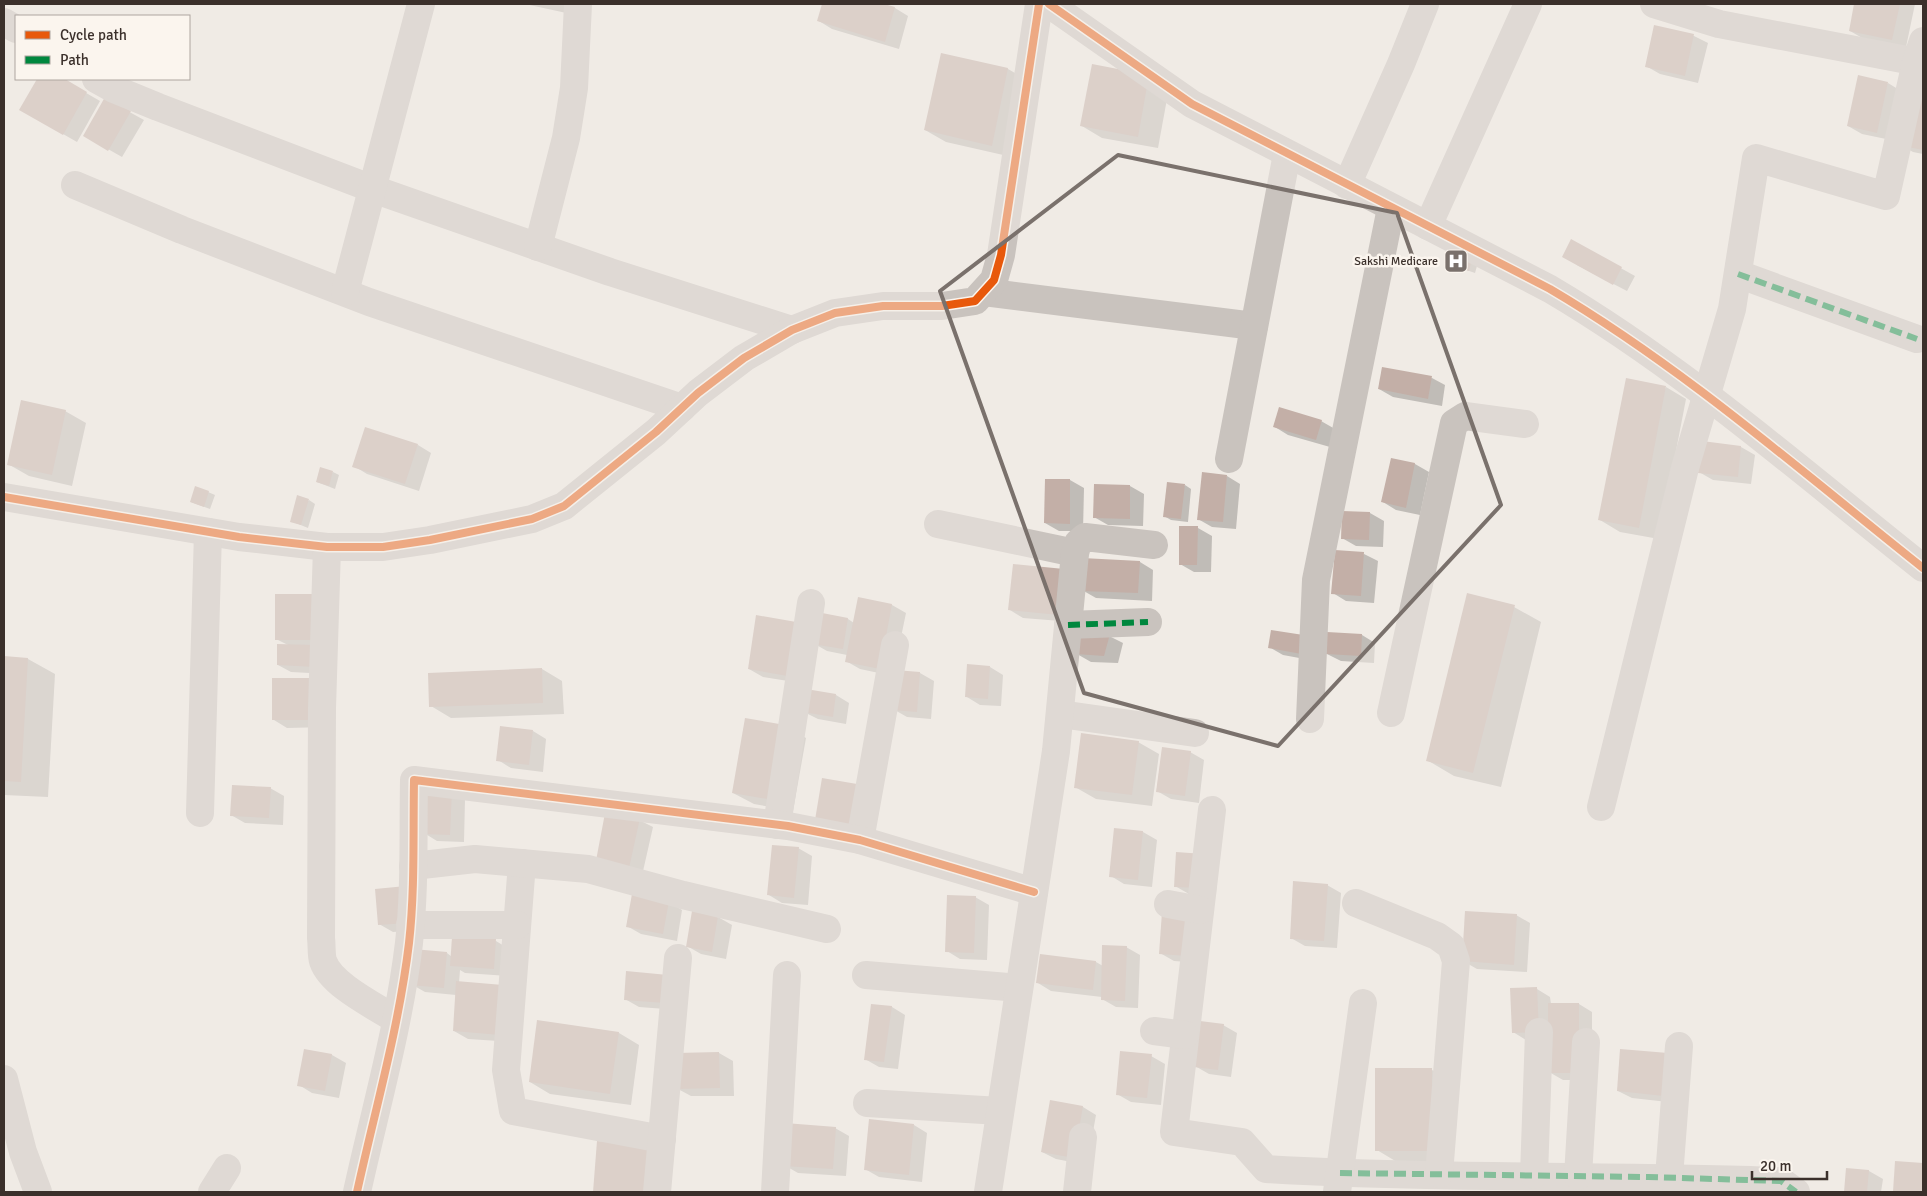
<svg xmlns="http://www.w3.org/2000/svg" width="1927" height="1196" font-family="Signika,sans-serif">
  <style>
    .shadow { fill: #0003 }
    .building { fill: #c3afa7 }
    .lines { fill: none; stroke-linecap: round; stroke-linejoin: round }
    .minor { stroke: #c9c3be; stroke-width: 28 }
    .quiet { stroke: #00873e; stroke-width: 6; stroke-dasharray: 12 6; stroke-linecap: butt }
    .cycleway-casing { stroke: #fbf5ee; stroke-width: 11 }
    .cycleway { stroke: #e8590c; stroke-width: 8 }
    .marked { fill: none; stroke: #7a716c; stroke-width: 4; stroke-linejoin: round }
    .labels { text-anchor: middle; stroke-width: 5; stroke-linejoin: round; paint-order: stroke }
    .poi-label { font-size: 12px; fill: #3b302b; stroke: #fbf5ee; text-anchor: end }
  </style>
  <rect width="100%" height="100%" fill="#f0ebe5"/>
  <g class="shadow">
    <polygon points="525,4 574,4 571,14"/>
    <polygon points="824,4 879,4 895,8 908,16 899,49 832,29 819,21"/>
    <polygon points="1856,4 1915,4 1906,47 1864,39 1850,31"/>
    <polygon points="1655,26 1694,36 1708,43 1698,83 1660,74 1646,66"/>
    <polygon points="942,54 1008,69 1029,81 1012,157 946,142 925,130"/>
    <polygon points="1093,65 1169,88 1158,148 1102,138 1082,126"/>
    <polygon points="38,79 62,79 100,101 77,142 21,110"/>
    <polygon points="1888,83 1901,91 1891,140 1862,134 1848,126"/>
    <polygon points="1910,95 1923,98 1923,154 1913,152 1899,144"/>
    <polygon points="106,99 144,120 122,157 85,136"/>
    <polygon points="1572,241 1635,276 1627,291 1577,265"/>
    <polygon points="1479,259 1475,273 1446,263"/>
    <polygon points="1432,378 1445,385 1442,406 1393,397 1379,389"/>
    <polygon points="1666,387 1686,399 1659,539 1620,532 1600,520"/>
    <polygon points="65,411 86,423 72,486 29,476 8,464"/>
    <polygon points="1321,421 1335,429 1330,447 1288,435 1275,427"/>
    <polygon points="1703,442 1741,447 1755,455 1751,484 1713,480 1699,472"/>
    <polygon points="418,445 431,453 419,491 367,474 354,466"/>
    <polygon points="1392,459 1415,464 1429,472 1420,515 1396,510 1383,502"/>
    <polygon points="333,472 339,475 335,489 317,482"/>
    <polygon points="1227,476 1240,484 1236,529 1212,527 1198,519"/>
    <polygon points="1046,480 1070,480 1084,488 1083,531 1059,531 1045,523"/>
    <polygon points="1185,485 1191,489 1188,522 1171,520 1164,516"/>
    <polygon points="1130,486 1144,494 1143,526 1108,525 1094,517"/>
    <polygon points="208,492 215,495 210,509 191,502"/>
    <polygon points="309,500 315,504 308,528 291,521"/>
    <polygon points="1343,512 1370,513 1384,521 1383,547 1356,546 1342,538"/>
    <polygon points="1180,527 1198,528 1212,536 1211,572 1194,572 1180,564"/>
    <polygon points="1364,554 1378,561 1374,603 1346,601 1333,593"/>
    <polygon points="1140,562 1153,570 1152,601 1096,598 1082,590"/>
    <polygon points="1014,565 1073,622 1023,618 1010,610"/>
    <polygon points="318,596 328,674 291,672 278,665 288,645 276,639"/>
    <polygon points="859,599 892,605 906,613 893,676 860,669 846,661 847,655 827,651 813,643 807,684 763,677 749,669 801,624 818,614 848,619 854,623"/>
    <polygon points="1514,607 1541,622 1501,787 1454,776 1427,760"/>
    <polygon points="1272,631 1321,662 1283,655 1269,647"/>
    <polygon points="1362,635 1375,643 1374,663 1341,661 1327,654"/>
    <polygon points="1109,636 1123,643 1118,663 1091,662 1077,654"/>
    <polygon points="4,657 28,659 55,674 48,797 4,795"/>
    <polygon points="990,667 1003,675 1001,706 980,705 967,697"/>
    <polygon points="542,669 562,681 564,714 451,718 431,706"/>
    <polygon points="896,671 920,673 934,681 931,719 907,717 893,709"/>
    <polygon points="313,679 327,727 287,728 274,720"/>
    <polygon points="836,695 849,703 846,724 818,719 804,712"/>
    <polygon points="785,726 806,738 793,811 754,804 733,793"/>
    <polygon points="533,731 546,739 543,772 511,768 498,760"/>
    <polygon points="1138,742 1159,754 1152,806 1096,799 1075,787"/>
    <polygon points="1190,752 1204,760 1199,803 1171,799 1157,791"/>
    <polygon points="270,788 284,796 283,825 245,823 231,815"/>
    <polygon points="425,790 465,799 464,842 437,841 424,833"/>
    <polygon points="639,820 653,827 641,880 611,873"/>
    <polygon points="1115,829 1143,832 1157,840 1152,887 1124,884 1111,876"/>
    <polygon points="798,848 812,856 808,905 782,903 769,895"/>
    <polygon points="1217,863 1216,895 1189,894 1175,886"/>
    <polygon points="1327,885 1341,893 1337,948 1305,946 1291,938"/>
    <polygon points="376,890 422,930 393,932 379,924"/>
    <polygon points="975,897 989,905 987,960 960,959 947,951"/>
    <polygon points="669,902 682,910 677,941 641,934 627,926"/>
    <polygon points="1191,915 1202,963 1174,961 1160,953"/>
    <polygon points="1516,915 1530,923 1527,972 1477,969 1463,961"/>
    <polygon points="718,917 732,925 726,959 701,954 687,946"/>
    <polygon points="496,941 509,949 508,976 465,973 460,970 459,983 513,1042 468,1039 454,1031 456,995 425,992 411,984 447,953 452,957"/>
    <polygon points="1126,947 1140,955 1138,1008 1116,1007 1102,999 1102,997 1051,991 1038,983 1041,955 1096,962 1103,966"/>
    <polygon points="681,984 679,1010 639,1007 625,999"/>
    <polygon points="1537,989 1550,997 1551,1004 1579,1004 1592,1012 1592,1080 1563,1080 1549,1072 1526,1040 1513,1032"/>
    <polygon points="873,1005 892,1007 905,1015 898,1069 879,1067 865,1059"/>
    <polygon points="1223,1025 1237,1033 1231,1077 1209,1074 1195,1066"/>
    <polygon points="619,1033 639,1045 631,1105 550,1094 530,1082"/>
    <polygon points="305,1050 332,1055 346,1063 339,1098 312,1093 299,1085"/>
    <polygon points="719,1053 733,1061 734,1096 691,1096 678,1089"/>
    <polygon points="1668,1054 1677,1103 1632,1098 1618,1091"/>
    <polygon points="1151,1056 1165,1064 1161,1105 1131,1102 1117,1094"/>
    <polygon points="1432,1070 1452,1082 1452,1162 1397,1162 1377,1150"/>
    <polygon points="1051,1101 1083,1107 1096,1115 1087,1165 1056,1159 1042,1152"/>
    <polygon points="914,1125 927,1133 922,1182 879,1177 865,1169"/>
    <polygon points="835,1128 849,1136 846,1176 798,1173 784,1165"/>
    <polygon points="1896,1162 1923,1164 1923,1192 1894,1192"/>
    <polygon points="1848,1169 1869,1171 1883,1179 1881,1192 1845,1192"/>
  </g>
  <g class="building">
    <polygon points="822,4 884,4 895,7 885,42 817,21"/>
    <polygon points="1854,4 1900,4 1892,40 1849,31"/>
    <polygon points="1654,25 1694,34 1685,76 1645,67"/>
    <polygon points="941,53 1008,68 992,146 924,130"/>
    <polygon points="1092,64 1149,75 1138,137 1080,126"/>
    <polygon points="1858,75 1888,82 1877,133 1847,126"/>
    <polygon points="37,79 65,79 87,92 63,135 19,110"/>
    <polygon points="1909,93 1923,96 1923,150 1898,145"/>
    <polygon points="105,97 131,111 108,151 83,136"/>
    <polygon points="1571,239 1622,267 1613,285 1562,257"/>
    <polygon points="1449,247 1473,254 1469,271 1444,263"/>
    <polygon points="1382,367 1432,376 1428,399 1378,389"/>
    <polygon points="1626,378 1666,386 1639,528 1598,520"/>
    <polygon points="21,400 66,410 52,475 7,465"/>
    <polygon points="1279,407 1322,420 1316,440 1273,427"/>
    <polygon points="365,427 418,444 405,484 352,467"/>
    <polygon points="1702,441 1741,446 1738,477 1698,473"/>
    <polygon points="1391,458 1415,463 1406,508 1381,502"/>
    <polygon points="320,467 333,471 329,486 316,482"/>
    <polygon points="1202,472 1227,475 1223,522 1197,520"/>
    <polygon points="1045,479 1070,479 1070,524 1044,523"/>
    <polygon points="1167,482 1185,484 1181,519 1163,517"/>
    <polygon points="1094,484 1130,485 1130,519 1093,518"/>
    <polygon points="195,486 209,491 204,507 190,502"/>
    <polygon points="297,495 309,499 301,525 290,522"/>
    <polygon points="1342,511 1370,512 1369,540 1341,539"/>
    <polygon points="1179,526 1198,526 1197,565 1179,565"/>
    <polygon points="1335,550 1364,552 1361,596 1331,594"/>
    <polygon points="1082,558 1140,561 1138,593 1081,591"/>
    <polygon points="1013,564 1064,569 1059,615 1008,610"/>
    <polygon points="1467,593 1515,605 1473,773 1426,761"/>
    <rect x="275" y="594" width="43" height="46"/>
    <polygon points="858,597 892,604 880,669 845,662"/>
    <polygon points="817,612 848,618 843,649 812,644"/>
    <polygon points="756,615 802,623 793,677 748,669"/>
    <polygon points="1077,630 1110,634 1104,656 1076,654"/>
    <polygon points="1271,630 1310,636 1307,655 1268,648"/>
    <polygon points="1327,632 1362,634 1361,656 1326,654"/>
    <polygon points="277,644 316,645 315,667 277,665"/>
    <polygon points="4,656 28,658 21,782 4,781"/>
    <polygon points="967,664 990,666 988,699 965,697"/>
    <polygon points="542,668 543,703 429,707 428,673"/>
    <polygon points="895,670 920,672 917,712 892,710"/>
    <rect x="272" y="678" width="41" height="42"/>
    <polygon points="806,689 836,694 833,717 803,712"/>
    <polygon points="745,718 785,725 773,800 732,793"/>
    <polygon points="500,726 533,730 529,765 496,761"/>
    <polygon points="1081,733 1139,741 1132,795 1074,788"/>
    <polygon points="1162,747 1191,751 1185,796 1156,792"/>
    <polygon points="822,778 857,784 851,825 815,820"/>
    <polygon points="232,785 271,787 269,818 230,816"/>
    <polygon points="424,789 452,790 450,835 422,834"/>
    <polygon points="605,813 640,818 628,873 595,866"/>
    <polygon points="1114,828 1143,831 1138,880 1109,877"/>
    <polygon points="772,845 799,847 794,898 767,895"/>
    <polygon points="1176,852 1204,854 1203,888 1174,887"/>
    <polygon points="1293,881 1328,884 1324,941 1290,939"/>
    <polygon points="406,886 408,923 378,925 375,889"/>
    <polygon points="632,894 669,901 663,934 626,927"/>
    <polygon points="947,895 976,896 974,953 945,952"/>
    <polygon points="692,911 718,916 712,952 686,947"/>
    <polygon points="1465,911 1517,914 1514,965 1462,961"/>
    <polygon points="1162,912 1191,913 1188,956 1159,954"/>
    <polygon points="452,937 496,939 494,969 450,966"/>
    <polygon points="1102,945 1127,946 1125,1001 1101,1000"/>
    <polygon points="413,949 447,952 444,988 410,985"/>
    <polygon points="1040,954 1096,961 1093,990 1036,983"/>
    <polygon points="626,971 668,975 665,1003 624,1000"/>
    <polygon points="456,981 503,985 500,1035 453,1031"/>
    <polygon points="1537,987 1539,1032 1512,1033 1510,988"/>
    <rect x="1548" y="1003" width="31" height="70"/>
    <polygon points="871,1004 892,1006 884,1062 864,1060"/>
    <polygon points="537,1020 619,1032 610,1094 529,1082"/>
    <polygon points="1200,1021 1224,1024 1218,1070 1194,1067"/>
    <polygon points="304,1049 332,1054 325,1091 297,1086"/>
    <polygon points="1620,1049 1668,1053 1664,1096 1617,1091"/>
    <polygon points="1120,1051 1152,1054 1147,1098 1116,1095"/>
    <polygon points="719,1052 720,1088 676,1089 676,1053"/>
    <rect x="1375" y="1068" width="57" height="83"/>
    <polygon points="1050,1100 1083,1106 1074,1158 1041,1152"/>
    <polygon points="869,1119 914,1124 909,1175 864,1170"/>
    <polygon points="785,1123 836,1127 833,1169 783,1166"/>
    <polygon points="597,1141 651,1145 648,1192 593,1192"/>
    <polygon points="1895,1161 1923,1163 1923,1192 1893,1192"/>
    <polygon points="1846,1168 1869,1170 1867,1192 1844,1192"/>
  </g>
  <g class="lines">
    <g class="minor">
      <path d="M1049,4l143,100 358,185c134,79 252,183 373,279"/>
      <polyline points="1654,4 1719,24 1923,63"/>
      <polyline points="4,22 16,29"/>
      <polyline points="96,79 114,89 158,107 373,189 610,272 792,330"/>
      <polyline points="75,185 182,230 369,302 682,408"/>
      <polyline points="1347,185 1401,64 1425,4"/>
      <polyline points="1428,226 1528,4"/>
      <polyline points="538,247 566,138 574,88 578,4"/>
      <polyline points="1738,274 1917,339"/>
      <polyline points="345,292 421,4"/>
      <polyline points="984,292 1254,326"/>
      <polyline points="1229,459 1287,154"/>
      <polyline points="4,497 239,537 327,547 383,547 430,540 532,519 564,506 656,432 698,393 744,358 792,330 835,313 883,306 942,306 975,301 994,280 1001,255 1039,4"/>
      <polyline points="938,524 1075,553"/>
      <path d="M327,547l-5,161 -1,230c1,7 0,16 2,23 8,24 52,45 72,58"/>
      <polyline points="1068,625 1148,622"/>
      <polyline points="1391,713 1454,423 1465,416 1525,424"/>
      <polyline points="1060,714 1195,733"/>
      <polyline points="1310,719 1316,580 1391,208"/>
      <polyline points="1601,807 1685,468 1732,309 1756,158 1886,196 1916,62 1923,41"/>
      <path d="M1212,810l-38,322 68,10 24,27c172,10 344,6 515,12l15,11"/>
      <polyline points="200,813 208,532"/>
      <polyline points="777,825 811,603"/>
      <polyline points="860,840 895,645"/>
      <polyline points="522,863 506,1070 513,1111 662,1139"/>
      <polyline points="413,866 475,859 588,869 683,895 827,929"/>
      <polyline points="1356,903 1437,936 1451,946 1456,961 1439,1174"/>
      <polyline points="1168,904 1200,910"/>
      <polyline points="410,925 517,925"/>
      <polyline points="866,975 1019,988"/>
      <polyline points="1154,1031 1185,1035"/>
      <polyline points="4,1079 23,1152 38,1192"/>
      <polyline points="867,1103 1000,1111"/>
      <polyline points="1534,1175 1539,1032"/>
      <polyline points="1578,1176 1586,1042"/>
      <polyline points="1669,1177 1679,1046"/>
      <polyline points="212,1192 227,1168"/>
      <path d="M357,1192c18,-82 42,-165 52,-249 6,-54 4,-108 5,-163l374,46 72,14 174,52"/>
      <polyline points="657,1192 678,958"/>
      <polyline points="775,1192 787,975"/>
      <polyline points="988,1192 1056,751 1075,553 1078,543 1085,537 1154,545"/>
      <polyline points="1077,1192 1083,1137"/>
      <polyline points="1337,1192 1363,1003"/>
    </g>
    <g class="quiet">
      <polyline points="1738,274 1917,339"/>
      <polyline points="1068,625 1148,622"/>
      <polyline points="1340,1173 1648,1177 1781,1181 1796,1192"/>
    </g>
    <g class="cycleway-casing">
      <g id="cycleway">
        <path d="M1049,4l143,100 358,185c134,79 252,183 373,279"/>
        <polyline points="4,497 239,537 327,547 383,547 430,540 532,519 564,506 656,432 698,393 744,358 792,330 835,313 883,306 942,306 975,301 994,280 1001,255 1039,4"/>
        <path d="M357,1192c18,-82 42,-165 52,-249 6,-54 4,-108 5,-163l374,46 72,14 174,52"/>
      </g>
    </g>
    <use href="#cycleway" class="cycleway"/>
  </g>
  <path d="M0 0H1927V1196H0ZM1118,155l279,58 104,292 -223,241 -194,-53 -144,-402z" fill="#f0ebe5" fill-opacity=".55" fill-rule="evenodd"/>
  <path class="marked" d="M1118,155l279,58 104,292 -223,241 -194,-53 -144,-402z"/>
  <defs>
    <g id="hospital-square" transform="scale(1.25)"><rect x="-9" y="-9" width="18" height="18" rx="4" fill="#7a716c" stroke="#fbf5ee"/><path d="M-5-5h3v3.5h4V-5h3V5h-3V1.5h-4V5h-3Z" fill="#fff"/></g>
  </defs>
  <g fill-rule="evenodd">
    <use href="#hospital-square" x="1456" y="261"/>
  </g>
  <g class="labels">
    <g class="poi-label">
      <text x="1438" y="265">Sakshi Medicare</text>
    </g>
  </g>
  <rect width="1927" height="1196" fill="none" stroke="#3b302b" stroke-width="10"/>
  <rect x="15" y="15" width="175" height="65" fill="#fbf5ee" stroke="#aea6a0"/>
  <rect x="25" y="31" width="25" height="8" fill="#e8590c" stroke="#aea6a0"/>
  <text x="60" y="40" font-size="15" fill="#3b302b">Cycle path</text>
  <rect x="25" y="56" width="25" height="8" fill="#00873e" stroke="#aea6a0"/>
  <text x="60" y="65" font-size="15" fill="#3b302b">Path</text>
  <path d="M1752 1171v8h75v-8" fill="none" stroke="#3b302b" stroke-width="2.5"/>
  <text x="1760" y="1171" font-size="15" fill="#3b302b" stroke="#fbf5ee" stroke-width="4" paint-order="stroke">20 m</text>
</svg>
